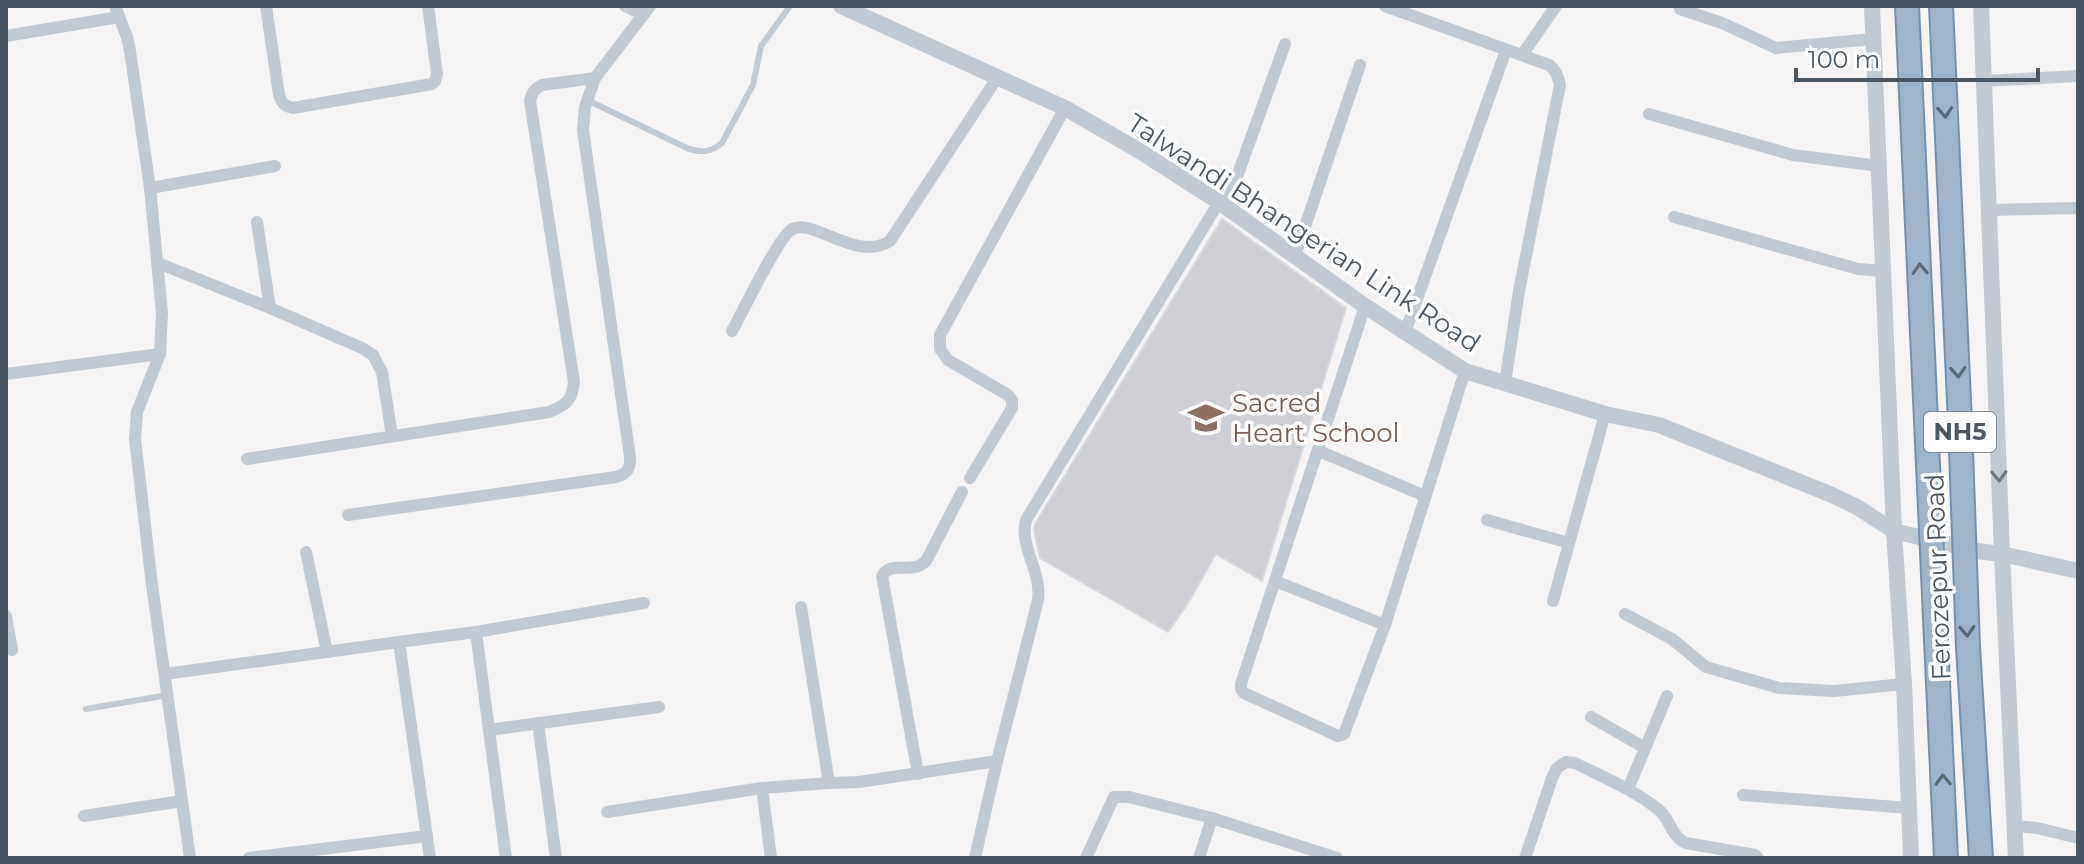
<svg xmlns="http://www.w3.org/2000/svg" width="2084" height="864" font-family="Montserrat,sans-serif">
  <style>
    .building { fill: #cdcfd5; stroke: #d7d9de; stroke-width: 2 }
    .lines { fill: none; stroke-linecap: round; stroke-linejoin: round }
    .service { stroke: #c1cad2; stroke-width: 6 }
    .minor { stroke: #c1cad2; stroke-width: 12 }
    .tertiary { stroke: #c1cad2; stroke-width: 16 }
    .trunk-bridge-casing { stroke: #7690ad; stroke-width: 26; stroke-linecap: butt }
    .trunk-bridge { stroke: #9fb4c9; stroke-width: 22 }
    .oneway { stroke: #5b6976 }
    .oneway2 { stroke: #6e7983 }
    .labels { text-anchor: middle; stroke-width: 7; stroke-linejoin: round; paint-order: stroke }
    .shield { fill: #fff; stroke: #808990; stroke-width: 2 }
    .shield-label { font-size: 24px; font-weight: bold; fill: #4a5661 }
    .street-label { font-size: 26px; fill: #4a5661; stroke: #fff }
    .education-label { font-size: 26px; fill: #785e54; stroke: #fff; text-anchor: start }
  </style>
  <rect width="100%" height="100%" fill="#f5f3f3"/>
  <polygon class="building" points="1222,219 1346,308 1262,581 1216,554 1187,605 1168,632 1040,558 1034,530 1035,524"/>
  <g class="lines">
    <g class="service">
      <path d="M587,100l102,49c14,4 22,3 33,-6l31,-58 8,-39 29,-40"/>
      <polyline points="86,709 168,695"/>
    </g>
    <g class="minor">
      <polyline points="115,6 127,37 130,51 150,188 162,313 160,354 137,412 135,439 152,585 190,858"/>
      <path d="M266,6l13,89c3,8 5,11 14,13l139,-24 3,-3 2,-7 -9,-68"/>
      <polyline points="625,6 643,15"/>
      <path d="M1385,6l164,59c7,5 9,12 11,20l-41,206 -14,92"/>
      <polyline points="1680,9 1722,23 1776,48 1873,39"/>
      <polyline points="6,36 119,17"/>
      <polyline points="1522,55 1556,6"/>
      <polyline points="1984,81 2078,76"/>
      <polyline points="1649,114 1793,155 1879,166"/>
      <polyline points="150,188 275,166"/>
      <polyline points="1226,207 1285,44"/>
      <polyline points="1989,210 2078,208"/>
      <polyline points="1674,217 1858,269 1883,271"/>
      <polyline points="257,222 270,308"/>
      <polyline points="1295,256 1360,65"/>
      <polyline points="158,263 270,308 362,348 373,355 382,372 392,436"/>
      <polyline points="1365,306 1241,684 1241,689 1244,693 1338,736 1344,734 1385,625 1465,371"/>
      <polyline points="1406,330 1506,50"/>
      <path d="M732,331c10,-18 46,-93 59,-101 21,-14 65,33 99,11l107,-163"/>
      <polyline points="6,374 160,354"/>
      <polyline points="1319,451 1425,496"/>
      <path d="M247,459l302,-47c17,-7 23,-11 25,-30l-44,-281c2,-8 4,-12 12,-16l53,-7"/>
      <polyline points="970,478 1012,408 1012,400 1008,395 948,360 940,349 940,335 1065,108"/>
      <path d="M348,515l268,-38c11,-3 15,-9 14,-20l-47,-327 2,-23 10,-29 55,-72"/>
      <polyline points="1487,520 1569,543"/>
      <polyline points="306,552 327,652"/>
      <polyline points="1275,581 1385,625"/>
      <polyline points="1553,601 1605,414"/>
      <polyline points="801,607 829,783 859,782 997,761"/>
      <polyline points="1625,614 1672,639 1706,667 1779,688 1834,691 1904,684"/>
      <polyline points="6,616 12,650"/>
      <polyline points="476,632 506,858"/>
      <polyline points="165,674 399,642"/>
      <polyline points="1591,717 1645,748"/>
      <polyline points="538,723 556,858"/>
      <polyline points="489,730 659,707"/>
      <path d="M918,774l-36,-198c10,-17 29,0 44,-15l36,-69"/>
      <polyline points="762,788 829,783"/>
      <polyline points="1628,789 1667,696"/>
      <polyline points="1743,795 1909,808"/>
      <polyline points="607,812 762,788 771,858"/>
      <polyline points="84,816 182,801"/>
      <polyline points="2015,826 2037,828 2078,838"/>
      <polyline points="249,858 427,836"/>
      <polyline points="430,858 399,642 476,632 644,603"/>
      <path d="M975,858l22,-97 41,-161c4,-29 -19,-53 -12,-80l193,-318"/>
      <polyline points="1086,858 1114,797 1129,797 1212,818"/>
      <polyline points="1199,858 1212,818 1337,858"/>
      <path d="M1525,858l27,-80 5,-10 9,-6 9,1c28,14 59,27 84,47 12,10 12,27 27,33l69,12 3,3"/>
    </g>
    <g class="tertiary">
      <polyline points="841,6 1065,108 1138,150 1219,202 1365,306 1465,371 1605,414 1659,425 1832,495 1857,507 1894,531 1977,551 2002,554 2078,571"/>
      <polyline points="1872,6 1894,531 1904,684 1911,858"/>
      <polyline points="1981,6 2002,554 2016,858"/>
    </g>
    <g class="trunk-bridge-casing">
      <g id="trunk-bridge">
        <polyline points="1907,6 1946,858"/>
        <polyline points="1941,6 1960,423 1968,647 1981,858"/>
      </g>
    </g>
    <use href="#trunk-bridge" class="trunk-bridge"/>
  </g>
  <defs><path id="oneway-chevron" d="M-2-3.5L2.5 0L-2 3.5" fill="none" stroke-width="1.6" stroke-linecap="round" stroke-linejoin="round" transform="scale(2)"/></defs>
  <g class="oneway">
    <use href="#oneway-chevron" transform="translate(1945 112) rotate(87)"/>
    <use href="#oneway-chevron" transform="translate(1920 269) rotate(-93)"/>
    <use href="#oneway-chevron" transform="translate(1958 372) rotate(87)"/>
    <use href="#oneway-chevron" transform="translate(1967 631) rotate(87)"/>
    <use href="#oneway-chevron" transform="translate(1943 780) rotate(-92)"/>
  </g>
  <use class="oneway2" href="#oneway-chevron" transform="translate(1999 476) rotate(88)"/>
  <defs>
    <g id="school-bare" transform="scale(2.76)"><path d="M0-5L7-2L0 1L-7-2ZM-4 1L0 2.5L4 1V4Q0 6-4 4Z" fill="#8d6e63" stroke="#fff" stroke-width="2.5" paint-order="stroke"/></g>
  </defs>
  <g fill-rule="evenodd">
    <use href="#school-bare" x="1206" y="418"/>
  </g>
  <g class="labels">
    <rect class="shield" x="1924" y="412" width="72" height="40" rx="6"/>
    <g class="shield-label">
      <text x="1960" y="440">NH5</text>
    </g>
    <g class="street-label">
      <text transform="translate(1304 233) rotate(33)" y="9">Talwandi Bhangerian Link Road</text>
      <text transform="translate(1938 577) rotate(-92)" y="9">Ferozepur Road</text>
    </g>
    <g class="education-label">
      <text x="1232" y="412">Sacred<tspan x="1232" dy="30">Heart School</tspan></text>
    </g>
  </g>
  <rect width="2084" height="864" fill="none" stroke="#4a5661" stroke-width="16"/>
  <path d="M1796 68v12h242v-12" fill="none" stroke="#4a5661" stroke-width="4"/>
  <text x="1808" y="68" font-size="24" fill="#4a5661" stroke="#ffffff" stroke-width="6" paint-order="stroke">100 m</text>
</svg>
